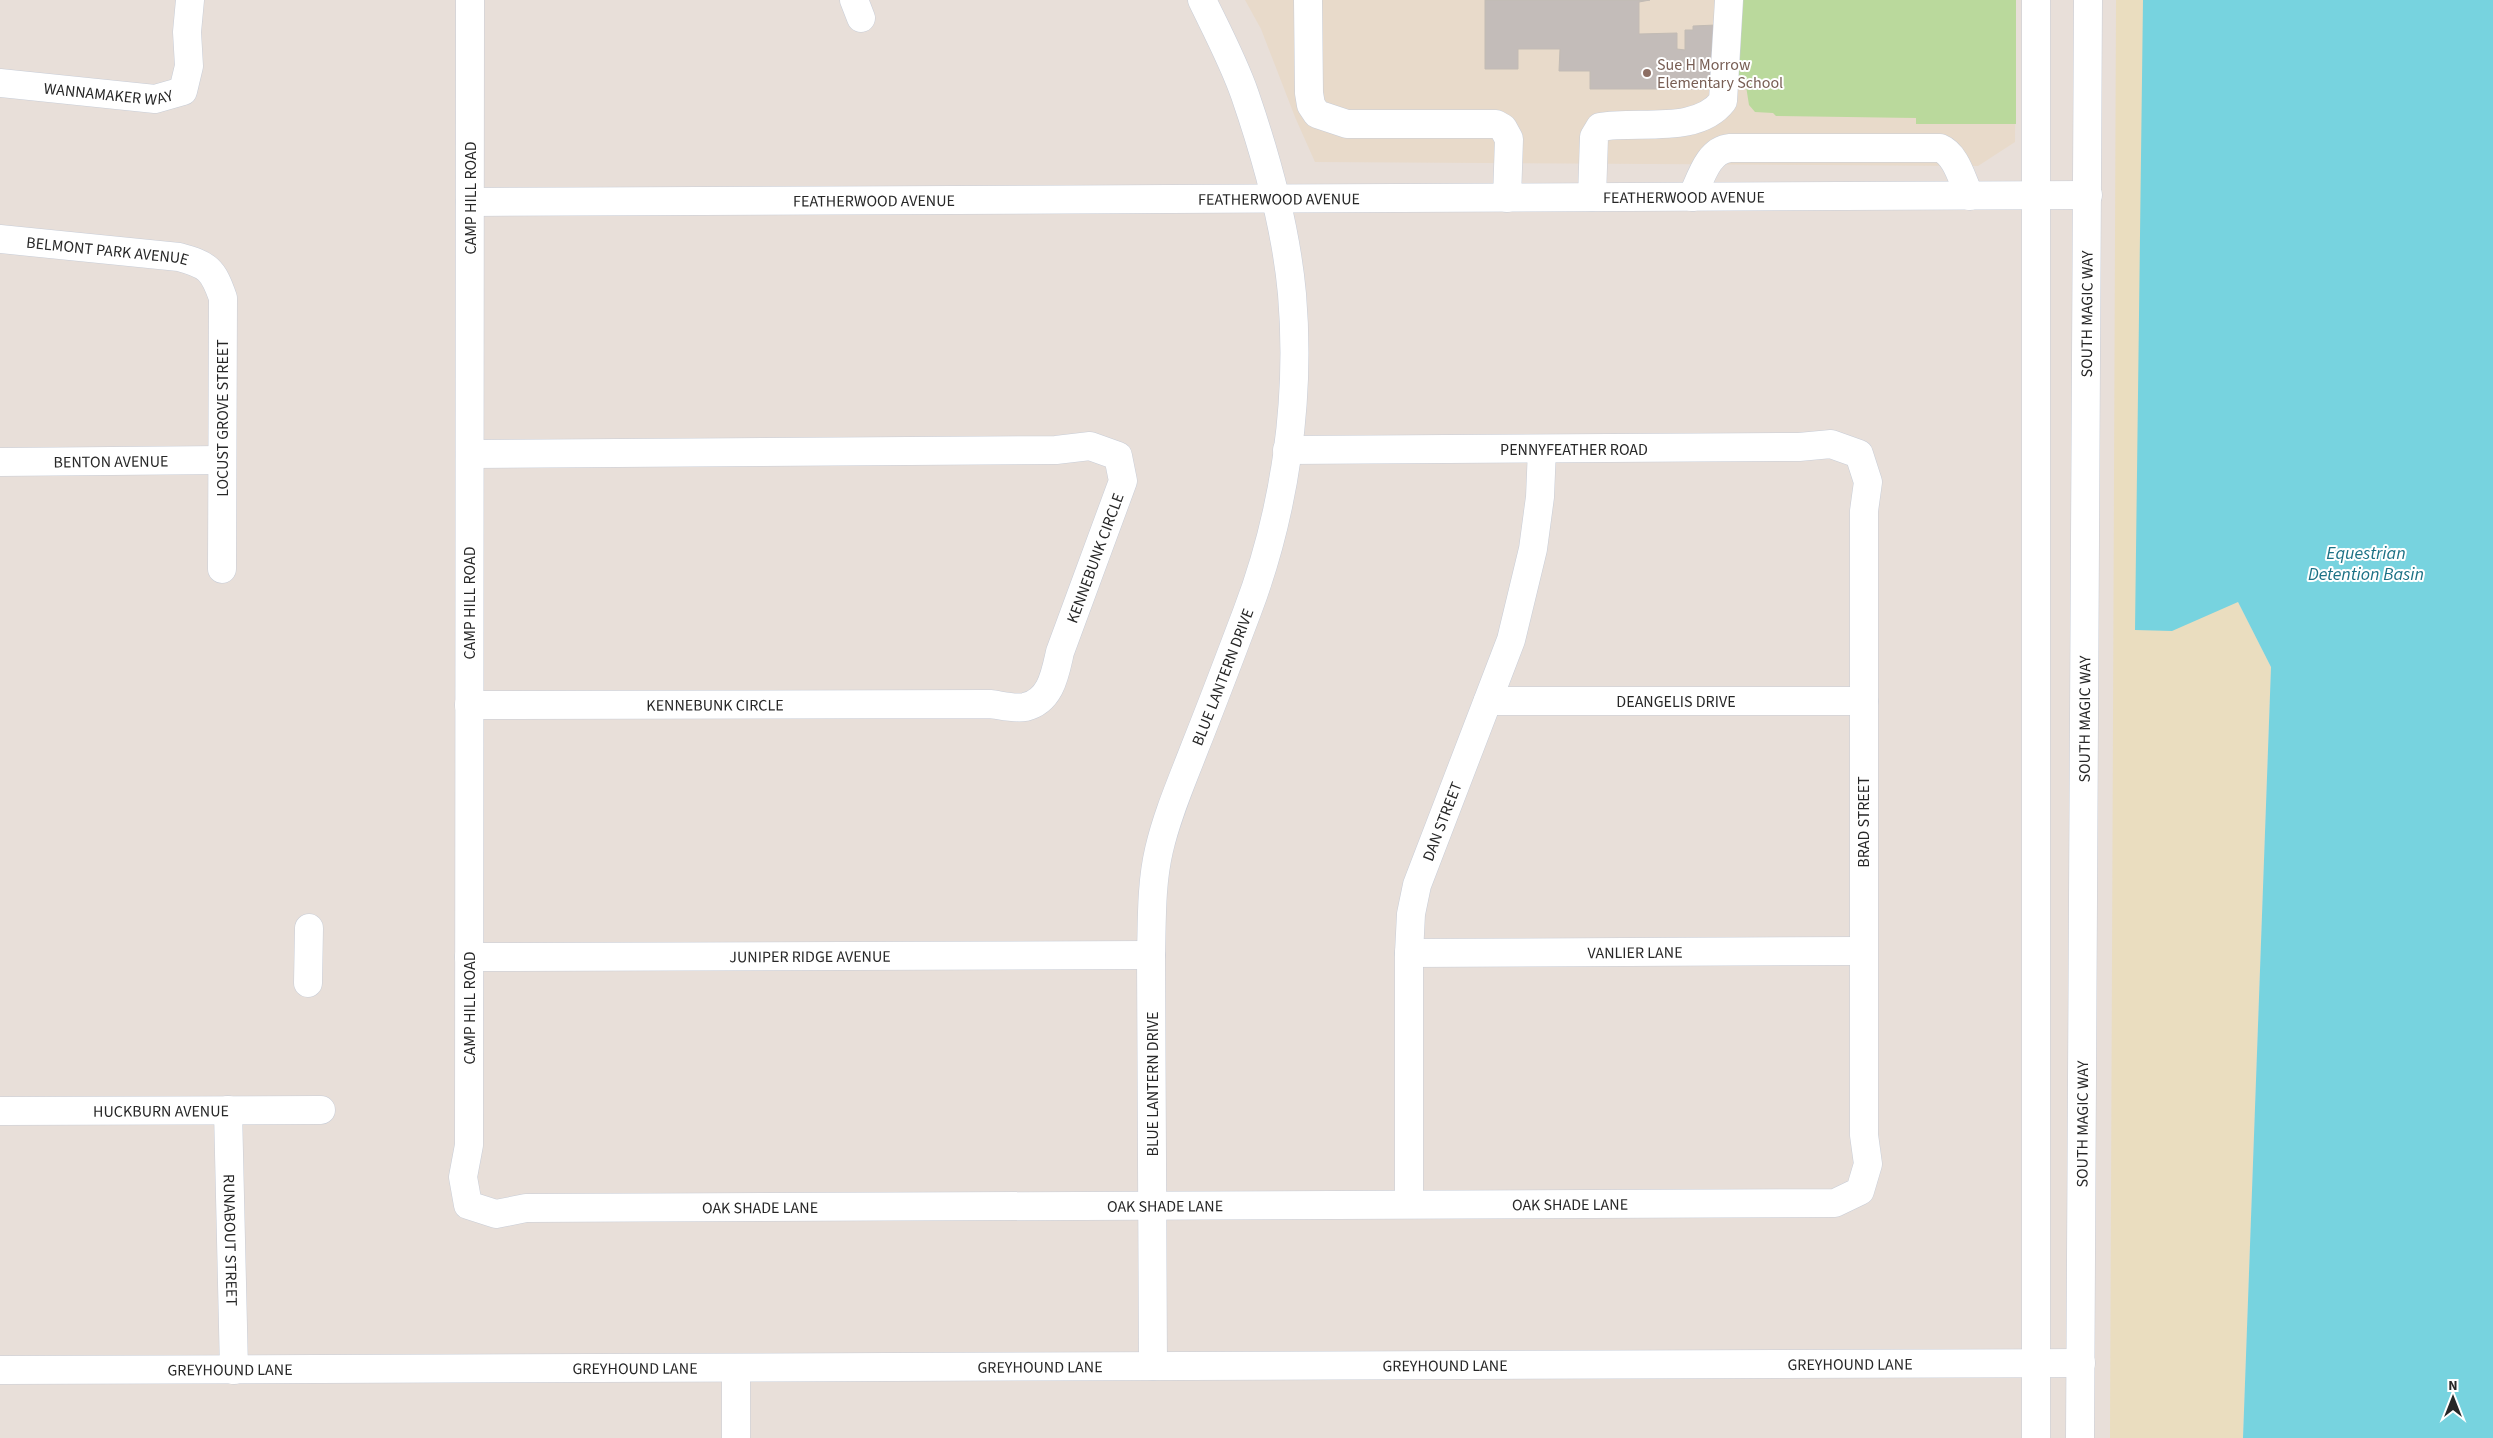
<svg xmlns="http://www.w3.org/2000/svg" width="2493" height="1438" font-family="'Source Sans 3',sans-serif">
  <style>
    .education { fill: #e8daca }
    .green { fill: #bad99c }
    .sand { fill: #eaddbf }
    .water { fill: #77d3df }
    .building { fill: #c3bcb9; stroke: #c2bbb4 }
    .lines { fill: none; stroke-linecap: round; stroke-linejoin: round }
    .minor-casing { stroke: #c8cdd7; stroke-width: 29 }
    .minor { stroke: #fff; stroke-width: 28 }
    .education-dot { fill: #8d6e63; stroke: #fff; stroke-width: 2 }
    .labels { text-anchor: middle; stroke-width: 4; stroke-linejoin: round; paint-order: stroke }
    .education-label { font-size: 16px; fill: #785e54; stroke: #fff; text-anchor: start }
    .street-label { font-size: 16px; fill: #272727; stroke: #fff }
    .water-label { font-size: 18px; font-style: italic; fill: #1c7185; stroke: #fff }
  </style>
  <rect width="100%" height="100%" fill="#e8dfd9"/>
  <polygon class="education" points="1245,0 2016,0 2015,142 1978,166 1315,162 1295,117 1261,29"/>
  <polygon class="green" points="1738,0 2016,0 2016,124 1916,124 1916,118 1776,116 1773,113 1755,112 1749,105 1746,86 1738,75"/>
  <polygon class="sand" points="2116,0 2252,0 2238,602 2271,667 2243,1438 2110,1438"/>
  <polygon class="water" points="2143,0 2493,0 2493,1438 2243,1438 2271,667 2238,602 2172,631 2135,630"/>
  <polygon class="building" points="1485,0 1650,0 1639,2 1639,34 1677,33 1677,49 1685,50 1685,30 1693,30 1693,26 1716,25 1716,80 1706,89 1590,89 1590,71 1559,71 1560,49 1518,49 1518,69 1485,69"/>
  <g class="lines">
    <g class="minor-casing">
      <g id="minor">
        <path id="s1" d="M470,0l-1,1145 -6,32 5,28 28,9 30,-6 1309,-5 25,-12 8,-27 -4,-29v-624l4,-29 -9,-28 -28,-10 -32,3 -512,3"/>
        <polyline points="854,0 861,18"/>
        <polyline points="1308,0 1309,93 1311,105 1317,114 1347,124 1496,124 1503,128 1509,139 1507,198"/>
        <path id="s2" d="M0,83l155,16 28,-8 6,-25 -2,-34 3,-32"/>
        <path d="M1592,197l2,-60 6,-10c38,-7 97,8 123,-26l6,-101"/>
        <path d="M1692,197c9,-19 16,-47 38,-49h210c17,7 22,33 30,48"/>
        <path id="s3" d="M470,202l1618,-7"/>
        <path id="s4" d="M0,239l179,18c29,8 34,12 44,41l-1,271"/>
        <path id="s5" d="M0,462l222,-2"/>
        <path id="s6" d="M1488,701h376"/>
        <path id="s7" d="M469,705l521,-1c10,1 24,5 35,3 26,-6 30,-33 35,-55l63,-171 -5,-25 -28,-10 -34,4 -586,4"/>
        <path id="s8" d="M1409,953l454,-2"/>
        <path id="s9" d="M469,957l682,-2"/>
        <polyline points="308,983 309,928"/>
        <path id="s10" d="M228,1110l6,260"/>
        <path id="s11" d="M0,1111l321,-1"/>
        <path id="s12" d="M1409,1204v-251l2,-39 6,-29 94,-245 22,-91 7,-52 2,-48"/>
        <path id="s13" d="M1153,1366l-2,-411c1,-35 0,-71 8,-105 8,-35 23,-69 36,-103 18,-45 35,-90 52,-135 38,-100 54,-212 45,-318 -6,-67 -25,-135 -47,-199 -11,-32 -28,-64 -43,-95"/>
        <polyline points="736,1368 736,1438"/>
        <path id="s14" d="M0,1370l2081,-7"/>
        <polyline points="2036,1438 2036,0"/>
        <path id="s15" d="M2080,1438l8,-1438"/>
      </g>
    </g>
    <use href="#minor" class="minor"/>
  </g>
  <circle class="education-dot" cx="1647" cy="73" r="5"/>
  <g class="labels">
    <g class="education-label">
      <text x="1657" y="70">Sue H Morrow<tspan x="1657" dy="18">Elementary School</tspan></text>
    </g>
    <g class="street-label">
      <text dy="6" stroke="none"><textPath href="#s2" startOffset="109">WANNAMAKER WAY</textPath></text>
      <text dy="6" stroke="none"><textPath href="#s3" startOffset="1214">FEATHERWOOD AVENUE</textPath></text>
      <text transform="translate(470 198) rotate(-90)" y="6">CAMP HILL ROAD</text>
      <text dy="6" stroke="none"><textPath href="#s3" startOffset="809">FEATHERWOOD AVENUE</textPath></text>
      <text dy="6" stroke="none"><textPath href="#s3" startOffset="404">FEATHERWOOD AVENUE</textPath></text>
      <text dy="6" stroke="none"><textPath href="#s4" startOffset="108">BELMONT PARK AVENUE</textPath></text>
      <text dy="6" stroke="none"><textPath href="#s15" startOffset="1124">SOUTH MAGIC WAY</textPath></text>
      <text transform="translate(222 418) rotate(-90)" y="6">LOCUST GROVE STREET</text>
      <text x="1574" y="455">PENNYFEATHER ROAD</text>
      <text dy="6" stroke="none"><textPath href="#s5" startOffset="111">BENTON AVENUE</textPath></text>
      <text dy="6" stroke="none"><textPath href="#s7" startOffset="726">KENNEBUNK CIRCLE</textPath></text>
      <text transform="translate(469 603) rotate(-90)" y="6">CAMP HILL ROAD</text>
      <text dy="6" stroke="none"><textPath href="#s13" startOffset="701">BLUE LANTERN DRIVE</textPath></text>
      <text dy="6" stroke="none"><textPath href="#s6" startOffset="188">DEANGELIS DRIVE</textPath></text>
      <text dy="6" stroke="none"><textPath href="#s7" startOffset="246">KENNEBUNK CIRCLE</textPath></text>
      <text dy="6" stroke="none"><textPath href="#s15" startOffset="719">SOUTH MAGIC WAY</textPath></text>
      <text dy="6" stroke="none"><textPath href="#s12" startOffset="388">DAN STREET</textPath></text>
      <text transform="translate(1863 822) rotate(-90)" y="6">BRAD STREET</text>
      <text dy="6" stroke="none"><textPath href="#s8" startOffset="226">VANLIER LANE</textPath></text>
      <text dy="6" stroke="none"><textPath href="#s9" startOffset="341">JUNIPER RIDGE AVENUE</textPath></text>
      <text transform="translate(469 1008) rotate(-90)" y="6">CAMP HILL ROAD</text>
      <text transform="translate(1152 1084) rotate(-90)" y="6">BLUE LANTERN DRIVE</text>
      <text dy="6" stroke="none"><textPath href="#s11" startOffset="161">HUCKBURN AVENUE</textPath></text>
      <text dy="6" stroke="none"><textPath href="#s15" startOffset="314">SOUTH MAGIC WAY</textPath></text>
      <text dy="6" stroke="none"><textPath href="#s1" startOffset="2310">OAK SHADE LANE</textPath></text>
      <text dy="6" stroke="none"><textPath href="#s1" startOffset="1905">OAK SHADE LANE</textPath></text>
      <text dy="6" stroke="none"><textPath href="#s1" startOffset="1500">OAK SHADE LANE</textPath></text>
      <text dy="6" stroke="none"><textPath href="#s10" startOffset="130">RUNABOUT STREET</textPath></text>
      <text dy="6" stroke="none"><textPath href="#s14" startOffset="1850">GREYHOUND LANE</textPath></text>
      <text dy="6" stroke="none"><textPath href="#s14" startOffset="1445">GREYHOUND LANE</textPath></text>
      <text dy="6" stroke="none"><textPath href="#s14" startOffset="1040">GREYHOUND LANE</textPath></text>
      <text dy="6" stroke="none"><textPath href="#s14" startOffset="635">GREYHOUND LANE</textPath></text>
      <text dy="6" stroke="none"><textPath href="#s14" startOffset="230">GREYHOUND LANE</textPath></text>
    </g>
    <g class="water-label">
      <text x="2366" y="559">Equestrian<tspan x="2366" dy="21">Detention Basin</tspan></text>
    </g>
  </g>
  <g transform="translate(2453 1398)" stroke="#ffffff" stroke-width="4" paint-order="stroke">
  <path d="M0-4L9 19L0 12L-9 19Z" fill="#272727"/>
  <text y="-8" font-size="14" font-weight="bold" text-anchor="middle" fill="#272727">N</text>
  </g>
</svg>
